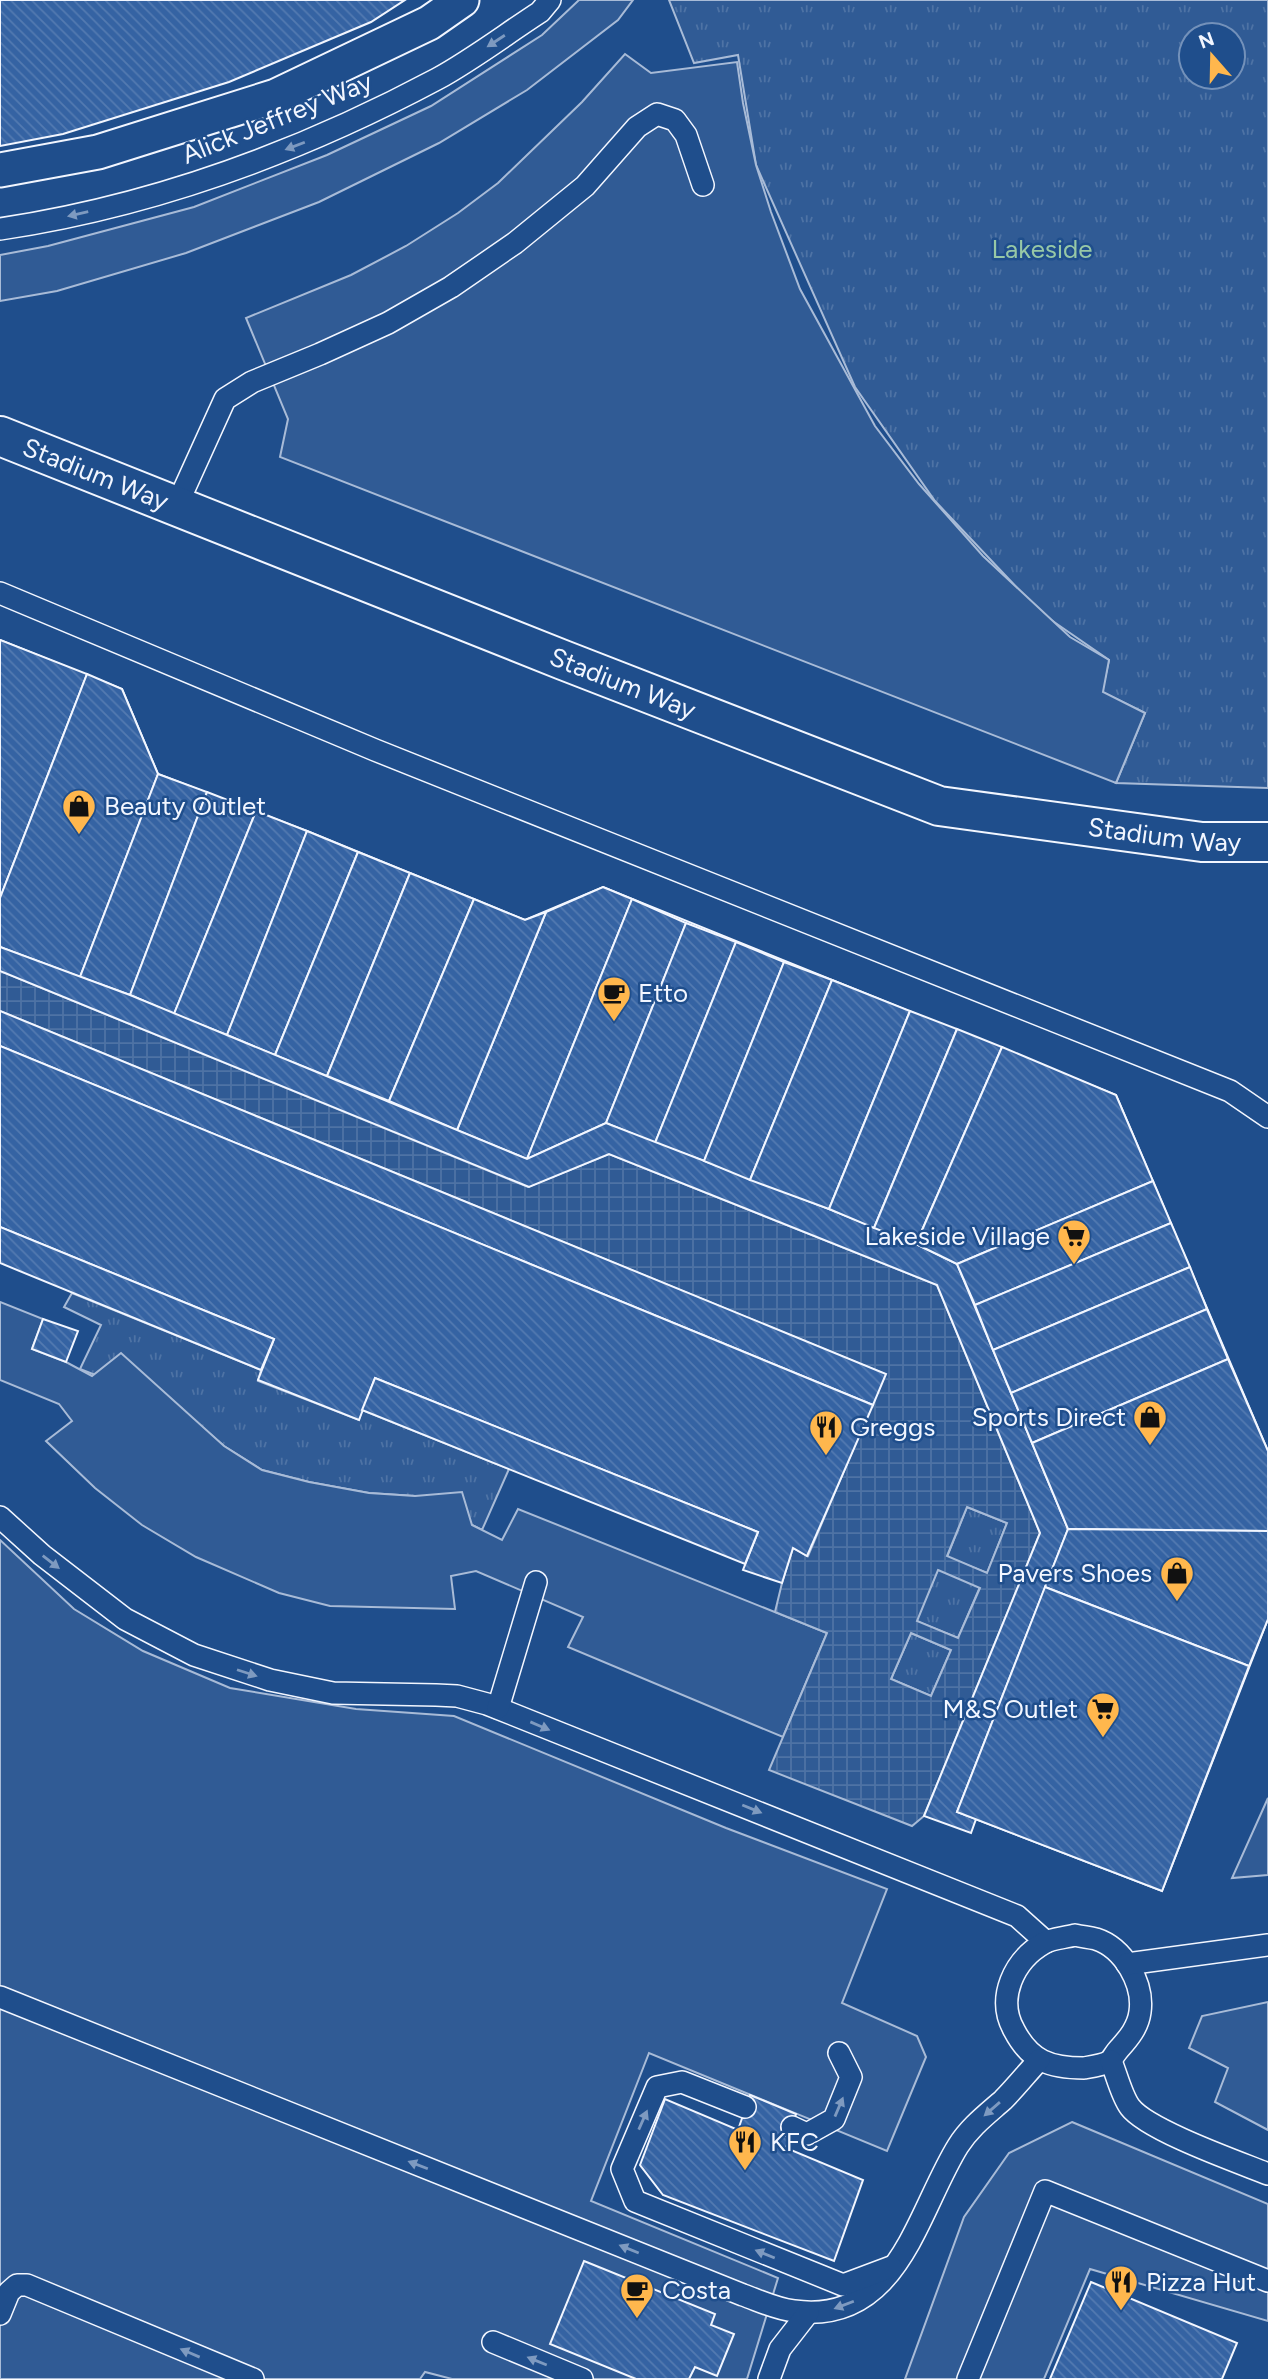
<svg xmlns="http://www.w3.org/2000/svg" width="1268" height="2379" font-family="Figtree,sans-serif">
  <style>
    .grass { fill: url(#grass-tufts); stroke: #a8bbd7; stroke-width: 2; fill-rule: evenodd }
    .built { fill: #305b95; stroke: #a8bbd7; stroke-width: 2 }
    .plaza { fill: url(#plaza-grid); stroke: #a8bbd7; stroke-width: 2; fill-rule: evenodd }
    .building { fill: url(#building-back-hatch); stroke: #f2f6ff; stroke-width: 2 }
    .lines { fill: none; stroke-linecap: round; stroke-linejoin: round }
    .service-casing { stroke: #f2f6ff; stroke-width: 24 }
    .pedestrian-casing { stroke: #f2f6ff; stroke-width: 37 }
    .minor-casing { stroke: #f2f6ff; stroke-width: 42 }
    .service { stroke: #1f4e8c; stroke-width: 21 }
    .pedestrian { stroke: #1f4e8c; stroke-width: 33 }
    .minor { stroke: #1f4e8c; stroke-width: 38 }
    .oneway { fill: #7e9ac0 }
    .labels { text-anchor: middle; stroke-width: 5; stroke-linejoin: round; paint-order: stroke }
    .street-label { font-size: 26px; fill: #f2f6ff; stroke: #1f4e8c }
    .park-label { font-size: 26px; fill: #97c8a6; stroke: #1f4e8c }
    .poi-label { font-size: 26px; fill: #f2f6ff; stroke: #1f4e8c; text-anchor: start }
  </style>
  <defs>
    <pattern id="grass-tufts" width="24" height="20" patternUnits="userSpaceOnUse" patternTransform="scale(1.75)"><rect width="24" height="20" fill="#305b95"/><path d="M3 7l-1-3M5 7V3M7 7l1-3M15 17l-1-3M17 17v-4M19 17l1-3" fill="none" stroke="#4e73a5"/></pattern>
    <pattern id="plaza-grid" width="8" height="8" patternUnits="userSpaceOnUse" patternTransform="scale(1.75)"><rect width="8" height="8" fill="#305b95"/><path d="M0 4h8M4 0v8" fill="none" stroke="#4e73a5"/></pattern>
    <pattern id="building-back-hatch" width="6" height="6" patternUnits="userSpaceOnUse" patternTransform="scale(1.75)"><rect width="6" height="6" fill="#3563a3"/><path d="M-1 5l2 2M0 0l6 6M5-1l2 2" fill="none" stroke="#537ab1"/></pattern>
  </defs>
  <rect width="100%" height="100%" fill="#1f4e8c"/>
  <g class="grass">
    <path d="M669,0h599v788l-152,-5 29,-70 -43,-21 7,-32 -68,-47 -106,-112 -80,-114 -99,-222 -18,-110 -44,8zM1191,35h42v42h-42z"/>
    <polygon points="72,1293 261,1370 258,1381 359,1420 362,1410 509,1469 482,1530 415,1496 369,1493 309,1482 262,1470 224,1446 180,1408 80,1369 101,1325 64,1307"/>
    <polygon points="967,1507 1007,1523 987,1573 947,1557"/>
    <polygon points="938,1569 980,1587 958,1638 916,1621"/>
    <polygon points="911,1633 951,1650 931,1696 891,1679"/>
  </g>
  <g class="built">
    <polygon points="579,0 633,0 618,20 527,90 439,143 319,202 186,253 57,291 0,301 0,255 48,246 194,207 327,155 431,106 542,35"/>
    <polygon points="625,54 651,73 737,62 743,103 756,165 771,212 800,289 875,426 919,484 983,556 1070,637 1109,660 1103,692 1145,713 1116,783 280,457 288,419 246,318 351,275 406,246 458,213 498,183 582,102"/>
    <polygon points="0,1302 43,1319 32,1349 66,1362 92,1376 121,1353 224,1446 262,1470 309,1482 369,1493 415,1496 462,1492 472,1525 502,1540 518,1509 827,1633 783,1737 568,1647 583,1617 476,1571 451,1576 455,1609 330,1606 279,1593 196,1557 142,1525 95,1488 46,1441 72,1421 59,1404 0,1380"/>
    <polygon points="0,1540 74,1609 143,1651 230,1688 356,1709 454,1716 726,1828 887,1889 842,2003 917,2036 926,2057 887,2151 649,2053 591,2201 778,2278 747,2379 452,2379 425,2372 420,2379 0,2379"/>
    <polygon points="1268,1798 1268,1875 1232,1878"/>
    <polygon points="1268,2002 1268,2130 1215,2102 1228,2068 1189,2048 1202,2016"/>
    <polygon points="1072,2122 1268,2204 1268,2321 1090,2269 1044,2379 905,2379 964,2217 1009,2153"/>
  </g>
  <path class="plaza" d="M0,971l528,216 81,-33 328,131 103,248 -116,283 -12,10 -143,-56 58,-137 -52,-21 7,-29 11,-35 15,8 77,-182 -885,-363zM967,1507l40,16 -20,50 -40,-17zM938,1570l42,18 -22,50 -41,-17zM911,1633l40,17 -20,46 -40,-17z"/>
  <g class="building">
    <polygon points="0,0 405,0 371,22 229,82 63,134 0,146"/>
    <polygon points="0,640 122,689 158,774 307,831 525,920 603,887 1116,1095 1268,1451 1268,1619 1162,1891 957,1812 1068,1529 957,1264 916,1244 829,1209 606,1123 527,1159 130,995 0,947"/>
    <polygon points="0,640 87,674 0,898"/>
    <polygon points="87,674 122,689 158,774 80,977 0,947 0,898"/>
    <polygon points="158,774 207,792 130,995 80,977"/>
    <polygon points="207,792 256,811 174,1014 130,995"/>
    <polygon points="256,811 307,831 227,1035 174,1014"/>
    <polygon points="307,831 358,852 275,1055 227,1035"/>
    <polygon points="358,852 410,873 327,1076 275,1055"/>
    <polygon points="410,873 474,899 389,1101 327,1076"/>
    <polygon points="603,887 632,899 527,1159 457,1130 546,912"/>
    <polygon points="474,899 525,920 546,912 457,1130 389,1101"/>
    <polygon points="632,899 686,923 606,1123 527,1159"/>
    <polygon points="686,923 736,942 655,1143 606,1123"/>
    <polygon points="736,942 784,962 704,1161 655,1143"/>
    <polygon points="0,947 130,995 527,1159 606,1123 829,1209 916,1244 957,1264 1068,1529 957,1812 976,1819 971,1833 924,1816 1040,1533 937,1285 609,1154 529,1187 0,971"/>
    <polygon points="784,962 832,980 750,1180 704,1161"/>
    <polygon points="832,980 910,1011 829,1209 750,1180"/>
    <polygon points="0,1011 886,1374 873,1405 0,1046"/>
    <polygon points="910,1011 957,1029 874,1228 829,1209"/>
    <polygon points="957,1029 1002,1047 916,1244 874,1228"/>
    <polygon points="0,1046 873,1405 807,1556 793,1548 782,1583 743,1570 758,1532 375,1378 359,1420 258,1380 274,1339 0,1227"/>
    <polygon points="1002,1047 1116,1095 1153,1181 957,1264 916,1244"/>
    <polygon points="1153,1181 1171,1223 975,1305 957,1264"/>
    <polygon points="1171,1223 1190,1267 993,1350 975,1305"/>
    <polygon points="0,1227 274,1339 261,1370 0,1263"/>
    <polygon points="1190,1267 1207,1309 1011,1393 993,1350"/>
    <polygon points="1207,1309 1228,1359 1032,1443 1011,1393"/>
    <polygon points="43,1319 78,1331 66,1362 32,1349"/>
    <polygon points="1228,1359 1268,1451 1268,1531 1068,1529 1032,1443"/>
    <polygon points="375,1378 758,1532 745,1564 362,1410"/>
    <polygon points="1068,1529 1268,1531 1268,1619 1249,1666 1045,1587"/>
    <polygon points="1045,1587 1249,1666 1162,1891 957,1812"/>
    <polygon points="750,2095 796,2114 786,2148 863,2180 834,2261 663,2195 640,2165 665,2099 738,2130"/>
    <polygon points="584,2261 715,2314 711,2325 734,2334 717,2376 695,2367 689,2379 636,2379 550,2344"/>
    <polygon points="1091,2282 1237,2343 1222,2379 1050,2379"/>
  </g>
  <g class="lines">
    <g class="service-casing">
      <g id="service">
        <path d="M0,229c154,-23 300,-77 437,-150 35,-19 69,-45 103,-67l10,-12"/>
        <polyline points="176,507 225,399 252,382 320,354 388,323 451,287 515,243 585,186 637,127 657,114 675,120 686,135 703,185"/>
        <polyline points="0,593 375,750 1230,1091 1268,1117"/>
        <polyline points="0,1517 42,1555 125,1619 194,1655 270,1680 333,1693 436,1695 457,1696 487,1704 1017,1916 1046,1942"/>
        <polyline points="498,1708 536,1582"/>
        <path d="M1075,1935c7,2 14,2 21,4 28,9 48,45 44,73 -2,15 -11,26 -21,37 -3,3 -7,10 -9,12 -6,4 -20,6 -26,7 -34,0 -54,-7 -70,-38 -18,-32 0,-70 30,-87 8,-5 21,-5 31,-8z"/>
        <polyline points="1127,1964 1268,1945"/>
        <path d="M0,1997l743,298c17,6 33,14 51,16 104,14 123,-99 164,-165 12,-19 28,-31 45,-46 13,-13 24,-27 36,-40"/>
        <path d="M1111,2061c5,12 11,36 19,46 17,23 108,55 138,67"/>
        <polyline points="745,2107 682,2082 657,2087 622,2169 635,2201 843,2285 891,2267"/>
        <polyline points="792,2127 807,2134 834,2119 851,2077 839,2053"/>
        <polyline points="0,2314 9,2292 17,2285 27,2285 253,2379"/>
        <polyline points="493,2342 582,2379"/>
        <polyline points="769,2379 780,2349 808,2313"/>
        <polyline points="968,2379 1045,2191 1268,2281"/>
      </g>
    </g>
    <g class="pedestrian-casing">
      <polyline id="pedestrian" points="0,170 98,152 276,96 429,23 462,0"/>
    </g>
    <g class="minor-casing">
      <g id="minor">
        <path id="s1" d="M0,436l563,224 376,146 263,36h66"/>
      </g>
    </g>
    <use href="#service" class="service"/>
    <use href="#pedestrian" class="pedestrian"/>
    <use href="#minor" class="minor"/>
  </g>
  <defs><path id="oneway-solid" d="M-6-.8H1V-3.2L6.5 0L1 3.2V.8H-6Z" transform="scale(1.75)"/></defs>
  <g class="oneway">
    <use href="#oneway-solid" transform="translate(496 41) rotate(147)"/>
    <use href="#oneway-solid" transform="translate(295 146) rotate(159)"/>
    <use href="#oneway-solid" transform="translate(78 214) rotate(167)"/>
    <use href="#oneway-solid" transform="translate(51 1562) rotate(38)"/>
    <use href="#oneway-solid" transform="translate(247 1673) rotate(18)"/>
    <use href="#oneway-solid" transform="translate(540 1726) rotate(23)"/>
    <use href="#oneway-solid" transform="translate(752 1809) rotate(22)"/>
    <use href="#oneway-solid" transform="translate(839 2107) rotate(-67)"/>
    <use href="#oneway-solid" transform="translate(992 2109) rotate(139)"/>
    <use href="#oneway-solid" transform="translate(643 2120) rotate(-66)"/>
    <use href="#oneway-solid" transform="translate(418 2165) rotate(-159)"/>
    <use href="#oneway-solid" transform="translate(629 2249) rotate(-158)"/>
    <use href="#oneway-solid" transform="translate(765 2254) rotate(-158)"/>
    <use href="#oneway-solid" transform="translate(844 2305) rotate(159)"/>
    <use href="#oneway-solid" transform="translate(190 2353) rotate(-157)"/>
    <use href="#oneway-solid" transform="translate(537 2361) rotate(-158)"/>
  </g>
  <defs>
    <g id="shop-pin" transform="scale(1.75)"><path d="M0 17L-7.5 6A9.5 9.5 0 1 1 7.5 6Z" fill="#ffb74d" stroke="#1f4e8c"/><path d="M-5-2.5h2.3a2.7 3.5 0 0 1 5.4 0H5L5.5 6h-11ZM-1.5-2.5h3a1.5 2.3 0 0 0-3 0Z" fill="#111"/></g>
    <g id="cafe-pin" transform="scale(1.75)"><path d="M0 17L-7.5 6A9.5 9.5 0 1 1 7.5 6Z" fill="#ffb74d" stroke="#1f4e8c"/><path d="M-5.5-4.5H6V0H3Q3 3.5 0 3.5H-2.5Q-5.5 3.5-5.5 0ZM3-3.2v2h1.7v-2ZM-6 4.5H4V6H-6Z" fill="#111"/></g>
    <g id="supermarket-pin" transform="scale(1.75)"><path d="M0 17L-7.5 6A9.5 9.5 0 1 1 7.5 6Z" fill="#ffb74d" stroke="#1f4e8c"/><path d="M-6-5.5h2.5l.6 2H6L4.5 2H-2.5L-4.4-4H-6ZM-1.5 3.2a1.3 1.3 0 1 0 .1 0ZM3 3.2a1.3 1.3 0 1 0 .1 0Z" fill="#111"/></g>
    <g id="restaurant-pin" transform="scale(1.75)"><path d="M0 17L-7.5 6A9.5 9.5 0 1 1 7.5 6Z" fill="#ffb74d" stroke="#1f4e8c"/><path d="M-5-6h1v4h1v-4h1v4h1v-4h1v5L-1.5 .5V6h-2V.5L-5-1ZM5-6V6H3V1.5H1.5Q1.5-4 5-6Z" fill="#111"/></g>
  </defs>
  <g fill-rule="evenodd">
    <use href="#shop-pin" x="79" y="806"/>
    <use href="#cafe-pin" x="614" y="993"/>
    <use href="#supermarket-pin" x="1074" y="1236"/>
    <use href="#shop-pin" x="1150" y="1417"/>
    <use href="#restaurant-pin" x="826" y="1427"/>
    <use href="#shop-pin" x="1177" y="1573"/>
    <use href="#supermarket-pin" x="1103" y="1709"/>
    <use href="#restaurant-pin" x="745" y="2142"/>
    <use href="#restaurant-pin" x="1121" y="2282"/>
    <use href="#cafe-pin" x="637" y="2290"/>
  </g>
  <g class="labels">
    <g class="street-label">
      <text transform="translate(277 118) rotate(-22)" y="9">Alick Jeffrey Way</text>
      <text dy="9" stroke="none"><textPath href="#s1" startOffset="103">Stadium Way</textPath></text>
      <text dy="9" stroke="none"><textPath href="#s1" startOffset="670">Stadium Way</textPath></text>
      <text dy="9" stroke="none"><textPath href="#s1" startOffset="1237">Stadium Way</textPath></text>
    </g>
    <g class="park-label">
      <text x="1042" y="258">Lakeside</text>
    </g>
    <g class="poi-label">
      <text x="104" y="815">Beauty Outlet</text>
      <text x="638" y="1002">Etto</text>
      <text x="1050" y="1245" text-anchor="end">Lakeside Village</text>
      <text x="1126" y="1426" text-anchor="end">Sports Direct</text>
      <text x="850" y="1436">Greggs</text>
      <text x="1152" y="1582" text-anchor="end">Pavers Shoes</text>
      <text x="1078" y="1718" text-anchor="end">M&amp;S Outlet</text>
      <text x="770" y="2151">KFC</text>
      <text x="1146" y="2291">Pizza Hut</text>
      <text x="662" y="2299">Costa</text>
    </g>
  </g>
  <g transform="translate(1212 56) rotate(340)"><circle r="33" fill="#1f4e8c" stroke="#7391ba" stroke-width="2"/>
  <path d="M0-5L12 26L0 18L-12 26Z" fill="#ffb74d"/>
  <text y="-10" font-size="19" font-weight="bold" text-anchor="middle" fill="#f2f6ff">N</text>
  </g>
</svg>
